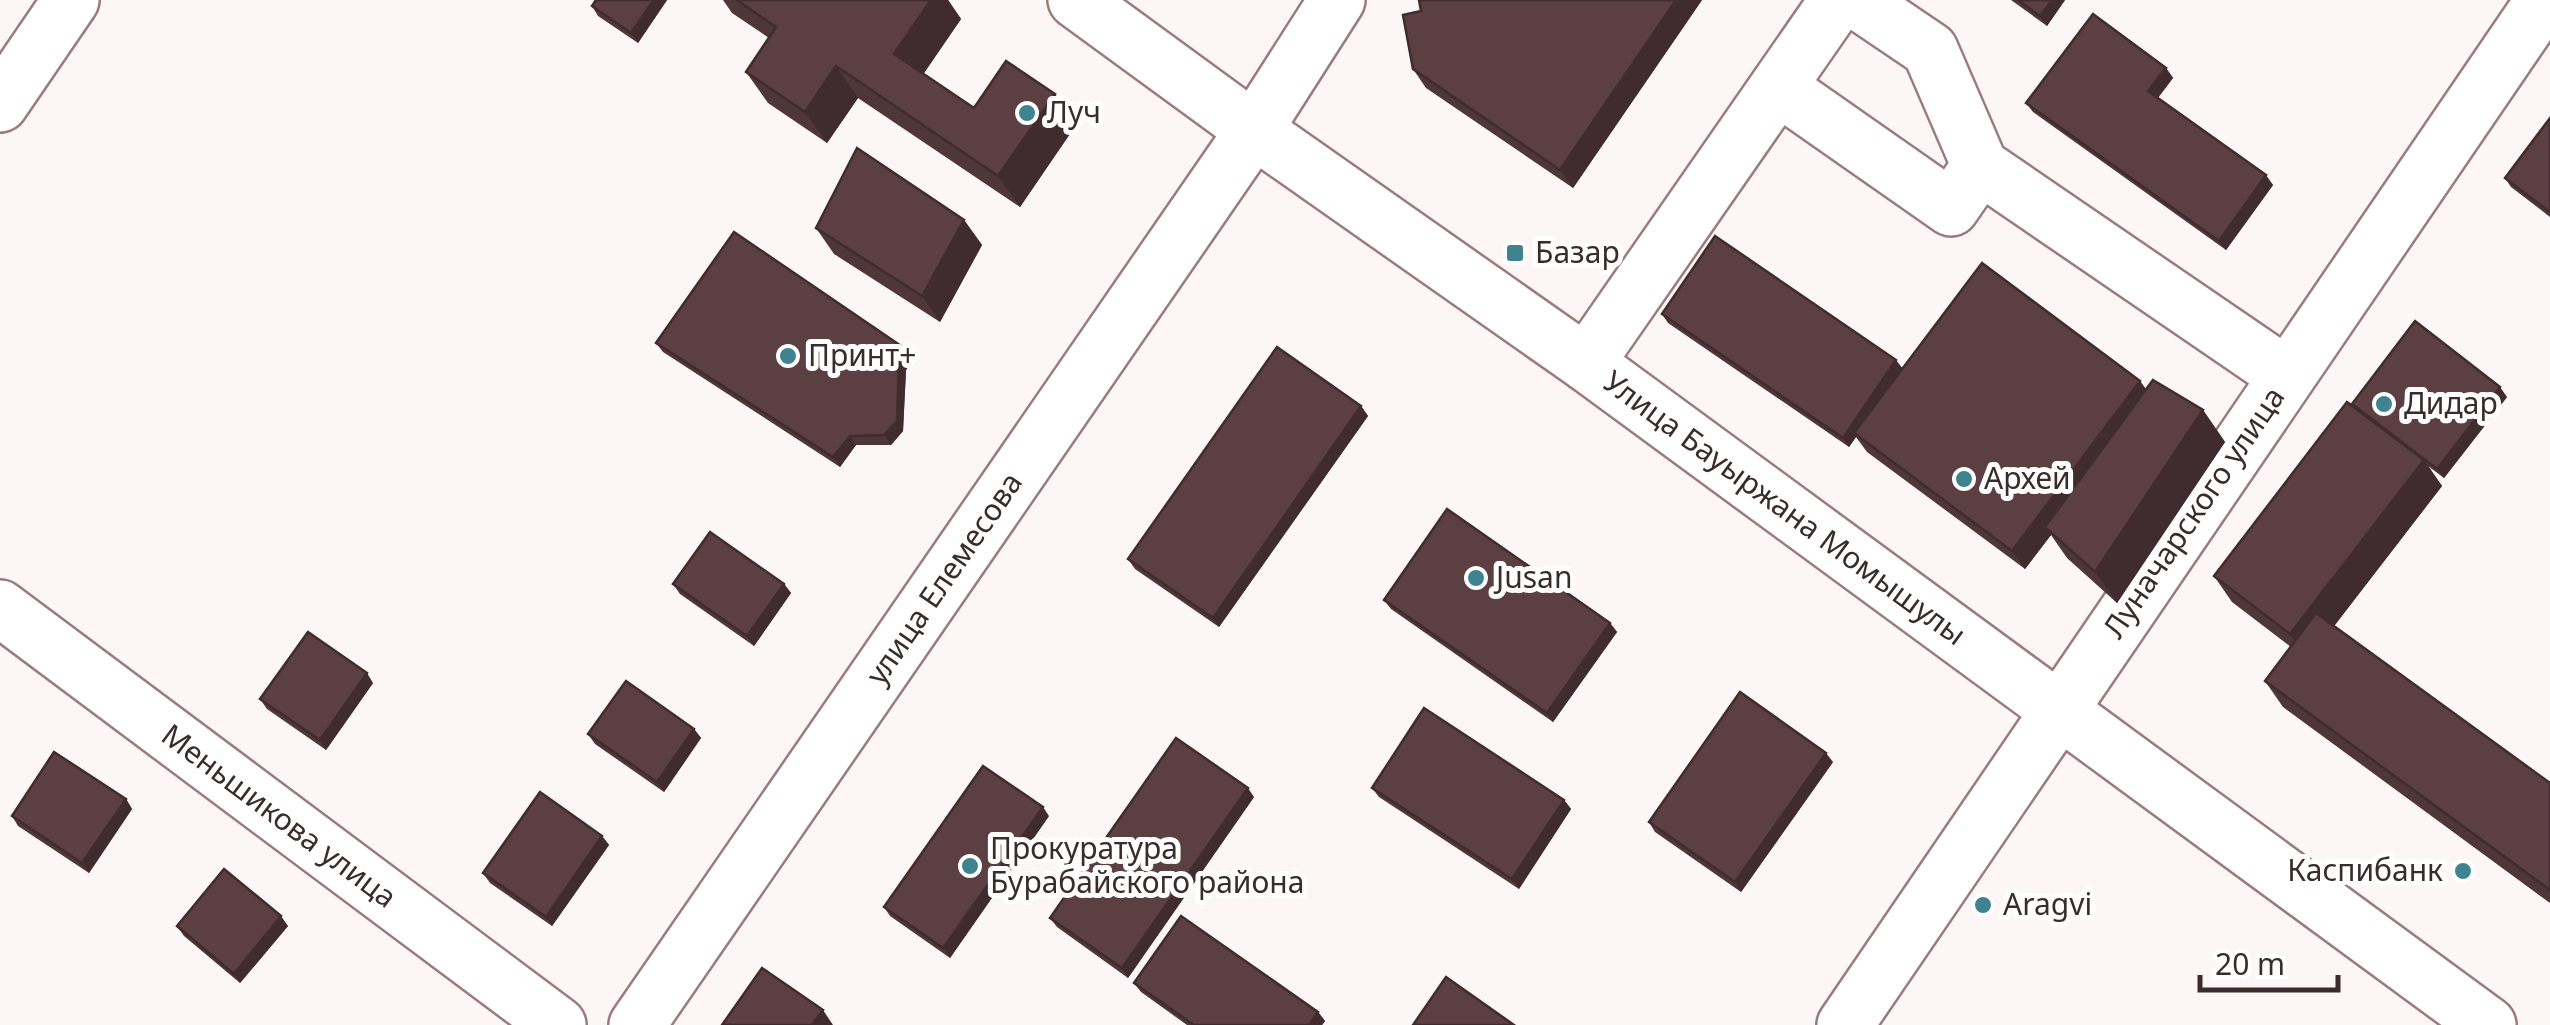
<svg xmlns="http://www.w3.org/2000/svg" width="2550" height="1025" font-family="'Noto Sans',sans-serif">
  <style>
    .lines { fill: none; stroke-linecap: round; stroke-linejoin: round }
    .minor-casing { stroke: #9b7b7e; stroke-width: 60 }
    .minor { stroke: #fff; stroke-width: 55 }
    .wall { fill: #4e3639 }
    .shaded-wall { fill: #402c2e }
    .building { fill: #5b3f42; stroke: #402c2e; stroke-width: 2.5 }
    .poi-dot { fill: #3f8391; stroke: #fff; stroke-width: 4 }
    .labels { text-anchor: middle; stroke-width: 10; stroke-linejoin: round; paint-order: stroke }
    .poi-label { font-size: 30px; fill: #3a2c2d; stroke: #fff; text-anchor: start }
    .street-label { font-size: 30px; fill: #3a2c2d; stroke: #fff }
  </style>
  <rect width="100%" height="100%" fill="#fdf6f6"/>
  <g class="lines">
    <g class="minor-casing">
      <g id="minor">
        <path id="s1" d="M1076,0l178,130 332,233 902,662"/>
        <polyline points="1856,0 1930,50 1980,166 2287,376"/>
        <polyline points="1778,87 1951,208 1980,166"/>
        <polyline points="0,104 71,0"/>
        <polyline points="1586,363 1838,0"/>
        <path id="s2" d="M0,608l558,417"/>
        <path id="s3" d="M637,1025l617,-895 83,-130"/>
        <path id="s4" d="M1845,1025l699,-1025"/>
      </g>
    </g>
    <use href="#minor" class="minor"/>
  </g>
  <g class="wall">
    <polygon points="667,0 638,43 598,16 592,6"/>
    <polygon points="723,0 948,0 961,19 923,74 974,108 1055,94 1076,125 1020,207 858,98 827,143 768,103 746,72 769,38 732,13"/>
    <polygon points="1702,0 1573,188 1426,88 1413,69"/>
    <polygon points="2011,0 2065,0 2047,26"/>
    <polygon points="2166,68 2173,78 2158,98 2273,185 2226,250 2033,112 2026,103"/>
    <polygon points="2550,118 2550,217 2511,187 2505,178"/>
    <polygon points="964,220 982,245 940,322 834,254 816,228"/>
    <polygon points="1662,314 1903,369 2140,381 2146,389 2203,410 2225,442 2117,603 2067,558 2051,535 2025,569 1867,452 1856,437 1849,447 1668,323"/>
    <polygon points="656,343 913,360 906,370 903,431 891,445 856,445 840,467 663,352"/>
    <polygon points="2507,397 2444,478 2428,466 2442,486 2334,626 2550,783 2550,903 2283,707 2265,681 2291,647 2232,602 2214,576 2354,408"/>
    <polygon points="1361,406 1368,416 1219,627 1135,569 1128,559"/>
    <polygon points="673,584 784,584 791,593 754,646 680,594"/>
    <polygon points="1384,600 1610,623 1617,632 1553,722 1391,609"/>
    <polygon points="373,683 326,750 267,709 260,699"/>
    <polygon points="694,729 701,738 664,792 595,744 588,734"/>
    <polygon points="1833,762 1741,892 1655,832 1649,822"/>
    <polygon points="1372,788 1564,800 1571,809 1519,889 1379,797"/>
    <polygon points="1254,797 1128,978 1057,927 1050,918"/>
    <polygon points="126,799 132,809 89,873 18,826 12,816"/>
    <polygon points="1049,816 950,958 890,916 884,907"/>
    <polygon points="602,836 609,845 552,926 490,883 483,873"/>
    <polygon points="177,926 288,926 240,983 184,936"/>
    <polygon points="1134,983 1318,1012 1325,1021 1322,1025 1187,1025 1141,992"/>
  </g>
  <g class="shaded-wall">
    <polygon points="654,0 667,0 638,43 631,33"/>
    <polygon points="931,0 948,0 961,19 916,85 894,54"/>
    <polygon points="1676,0 1702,0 1573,188 1560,170"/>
    <polygon points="2052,0 2065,0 2047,26 2040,16"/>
    <polygon points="836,66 858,98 827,143 805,112"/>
    <polygon points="2166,68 2173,78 2155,101 2148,91"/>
    <polygon points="1055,94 1076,125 1020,207 998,176"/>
    <polygon points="2266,175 2273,185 2226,250 2219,241"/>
    <polygon points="964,220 982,245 940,322 922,296"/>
    <polygon points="907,350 913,360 906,370 903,431 891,445 884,435 899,360"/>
    <polygon points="1896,360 1903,369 1854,433 1856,437 1849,447 1843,438"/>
    <polygon points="2140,381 2152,399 2045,527 2051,535 2025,569 2012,551"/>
    <polygon points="2500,387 2507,397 2444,478 2437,469"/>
    <polygon points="1361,406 1368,416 1219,627 1213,618"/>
    <polygon points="2203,410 2225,442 2117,603 2095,572"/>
    <polygon points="850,436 856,445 840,467 833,457"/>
    <polygon points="2424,460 2442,486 2308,660 2290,634"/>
    <polygon points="784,584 791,593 754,646 747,636"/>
    <polygon points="1610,623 1617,632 1553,722 1547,713"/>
    <polygon points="367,673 373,683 326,750 320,740"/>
    <polygon points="694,729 701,738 664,792 657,782"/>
    <polygon points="1826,753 1833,762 1741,892 1735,882"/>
    <polygon points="1248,788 1254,797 1128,978 1122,968"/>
    <polygon points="126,799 132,809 89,873 82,863"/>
    <polygon points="1564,800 1571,809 1519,889 1512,879"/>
    <polygon points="1043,807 1049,816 950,958 943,948"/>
    <polygon points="602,836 609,845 552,926 546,917"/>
    <polygon points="281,916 288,926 240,983 234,974"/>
    <polygon points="823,1010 833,1025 812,1025"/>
    <polygon points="1318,1012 1325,1021 1322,1025 1309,1025"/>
  </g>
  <g class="building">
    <polygon points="596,0 654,0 631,33 592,6"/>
    <polygon points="737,0 931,0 894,54 974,108 1006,61 1055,94 998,176 836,66 805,112 746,72 776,27"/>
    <polygon points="1419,0 1676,0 1560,170 1413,69 1403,15 1421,11"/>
    <polygon points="2018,0 2052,0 2040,16"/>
    <polygon points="2093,14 2166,68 2148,91 2266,175 2219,241 2026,103"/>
    <polygon points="2550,118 2550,212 2505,178"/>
    <polygon points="857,148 964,220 922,296 816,228"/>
    <polygon points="734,232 907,350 899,360 897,421 884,435 850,436 833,457 656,343"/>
    <polygon points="1715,236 1896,360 1843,438 1662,314"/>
    <polygon points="1982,263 2140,381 2012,551 1854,433"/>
    <polygon points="2415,321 2500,387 2437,469 2352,404"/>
    <polygon points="1277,347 1361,406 1213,618 1128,559"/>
    <polygon points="2153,380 2203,410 2095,572 2045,527"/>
    <polygon points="2347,402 2424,460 2290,634 2214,576"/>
    <polygon points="1447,509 1610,623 1547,713 1384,600"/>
    <polygon points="710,532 784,584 747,636 673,584"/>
    <polygon points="2316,613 2550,783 2550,890 2265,681"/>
    <polygon points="308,632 367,673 320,740 260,699"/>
    <polygon points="626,681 694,729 657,782 588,734"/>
    <polygon points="1740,692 1826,753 1735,882 1649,822"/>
    <polygon points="1424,708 1564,800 1512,879 1372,788"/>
    <polygon points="1176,738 1248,788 1122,968 1050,918"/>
    <polygon points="54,752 126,799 82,863 12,816"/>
    <polygon points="983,766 1043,807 943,948 884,907"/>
    <polygon points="540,792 602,836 546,917 483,873"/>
    <polygon points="224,869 281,916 234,974 177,926"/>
    <polygon points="1181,916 1318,1012 1309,1025 1194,1025 1134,983"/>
    <polygon points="762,968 823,1010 812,1025 722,1025"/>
    <polygon points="1446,977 1514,1025 1413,1025"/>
  </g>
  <g class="poi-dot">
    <circle cx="1027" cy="113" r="10"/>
    <rect x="1505" y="243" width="20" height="20" rx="5"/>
    <circle cx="788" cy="356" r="10"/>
    <circle cx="2384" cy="404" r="10"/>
    <circle cx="1964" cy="479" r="10"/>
    <circle cx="1476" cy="578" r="10"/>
    <circle cx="970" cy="866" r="10"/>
    <circle cx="2463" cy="871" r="10"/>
    <circle cx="1983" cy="905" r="10"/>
  </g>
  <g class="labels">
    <g class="poi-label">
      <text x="1047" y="123">Луч</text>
      <text x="1535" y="263">Базар</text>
      <text x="808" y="366">Принт+</text>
      <text x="2404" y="414">Дидар</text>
      <text x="1984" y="489">Архей</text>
      <text x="1496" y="588">Jusan</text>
      <text x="990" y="859">Прокуратура<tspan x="990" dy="34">Бурабайского района</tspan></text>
      <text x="2443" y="881" text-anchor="end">Каспибанк</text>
      <text x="2003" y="915">Aragvi</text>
    </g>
    <g class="street-label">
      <text dy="10" stroke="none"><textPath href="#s1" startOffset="872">Улица Бауыржана Момышулы</textPath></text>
      <text dy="10" stroke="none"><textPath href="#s4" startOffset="620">Луначарского улица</textPath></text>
      <text dy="10" stroke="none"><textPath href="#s3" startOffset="542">улица Елемесова</textPath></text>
      <text dy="10" stroke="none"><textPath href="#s2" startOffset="348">Меньшикова улица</textPath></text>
    </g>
  </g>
  <path d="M2200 975v15h138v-15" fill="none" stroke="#3a2c2d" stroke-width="5"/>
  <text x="2215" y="975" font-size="30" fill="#3a2c2d" stroke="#ffffff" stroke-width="8" paint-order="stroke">20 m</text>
</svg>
